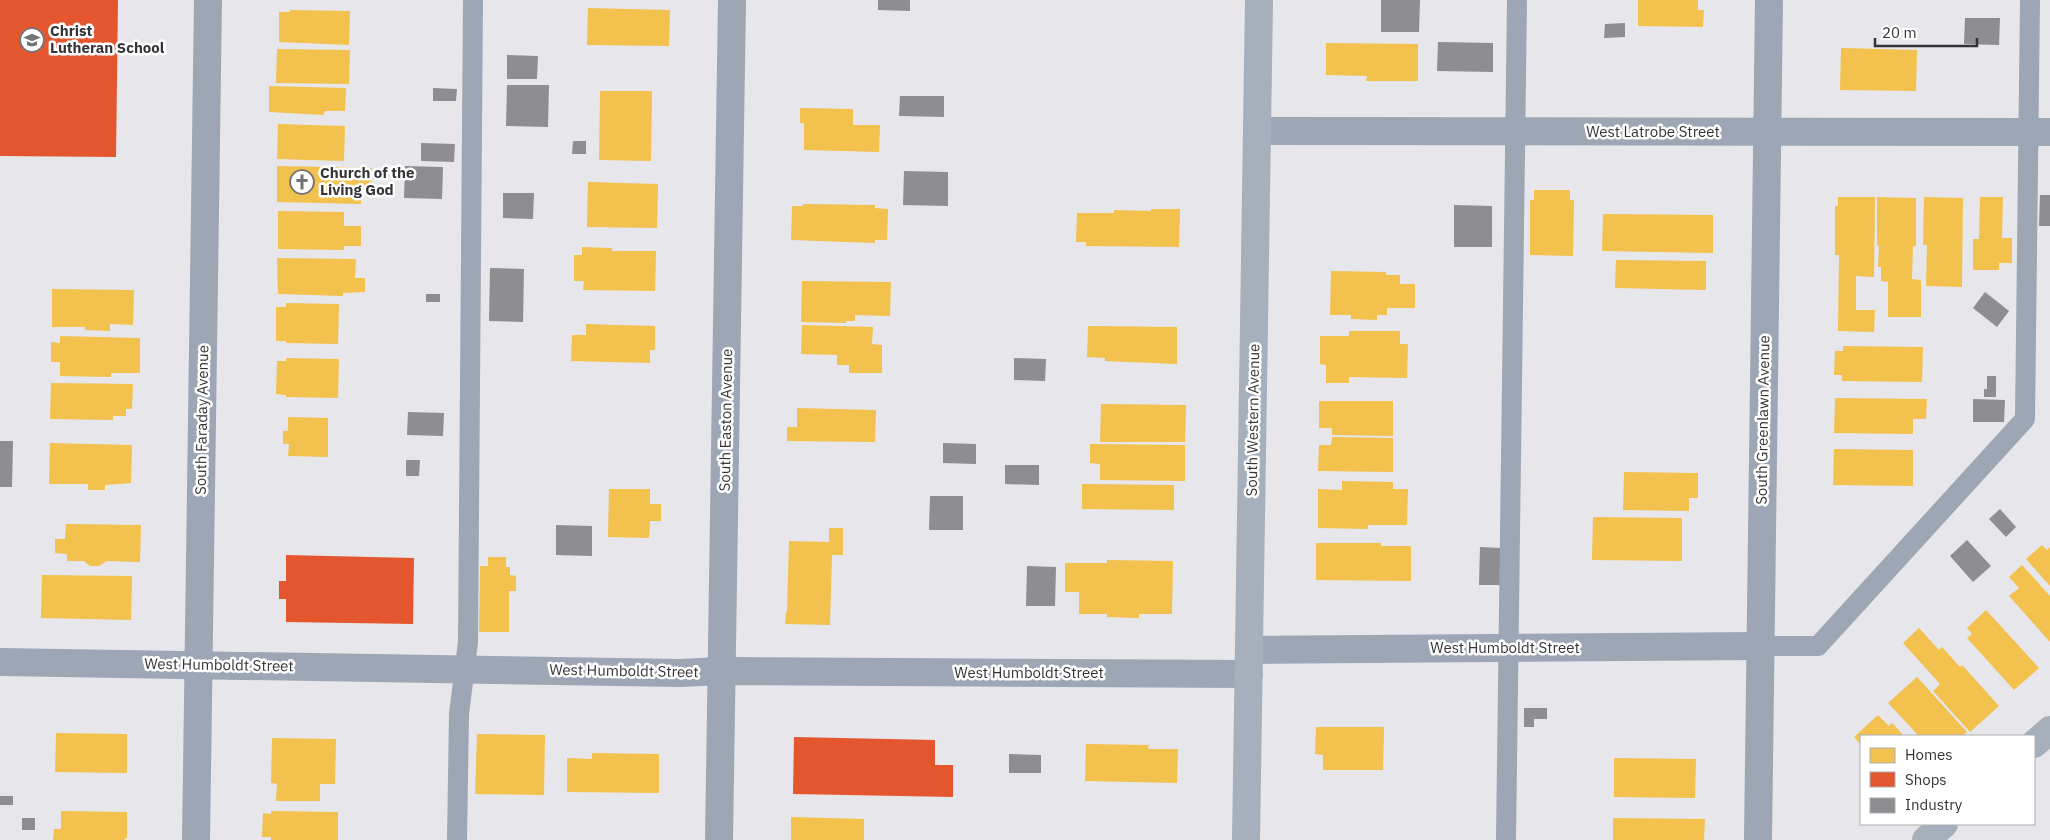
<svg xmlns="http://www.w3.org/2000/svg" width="2050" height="840" font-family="'IBM Plex Sans',sans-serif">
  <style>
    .homes { fill: #f2c14e }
    .shops { fill: #e4572e }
    .industry { fill: #8d8d92 }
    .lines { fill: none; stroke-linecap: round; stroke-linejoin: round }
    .service { stroke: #9ca6b5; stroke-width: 20 }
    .minor { stroke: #9ca6b5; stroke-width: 28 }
    .secondary { stroke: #a6afbc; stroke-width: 28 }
    .labels { text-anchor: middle; stroke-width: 5; stroke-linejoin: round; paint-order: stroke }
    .poi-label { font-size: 15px; font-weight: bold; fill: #343336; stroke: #fff; text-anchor: start }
    .street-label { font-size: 15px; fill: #343336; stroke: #fff }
  </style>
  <rect width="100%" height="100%" fill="#e7e6ea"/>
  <g class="homes">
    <polygon points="1638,0 1698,0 1698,10 1704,10 1703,27 1638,26"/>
    <polygon points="588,8 670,10 669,46 587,45"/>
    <polygon points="290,10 350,11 349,45 279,42 279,12 290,12"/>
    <polygon points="1326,43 1418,44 1418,81 1366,81 1367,76 1326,75"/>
    <polygon points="1841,48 1917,50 1916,91 1840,90"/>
    <polygon points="277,49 350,50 349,84 276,83"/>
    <polygon points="269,86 346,88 345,111 325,111 323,115 269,112"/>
    <polygon points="600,91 652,91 651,161 599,160"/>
    <polygon points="800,108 853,109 853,125 880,125 879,152 804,150 804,123 800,123"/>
    <polygon points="278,124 345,126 344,161 277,159"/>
    <polygon points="277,166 372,168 371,191 361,191 361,204 277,202"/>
    <polygon points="588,182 658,184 657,228 587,227"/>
    <polygon points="1534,190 1570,190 1570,200 1574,200 1573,256 1530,255 1530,200 1534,200"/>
    <polygon points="1838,197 1875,197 1874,277 1856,276 1856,310 1875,310 1874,332 1838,331 1839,255 1835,255 1835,206 1838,206"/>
    <polygon points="1877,197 1916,198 1916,246 1913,246 1912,279 1921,280 1921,317 1888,317 1888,282 1881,281 1881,267 1878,267 1879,246 1877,245"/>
    <polygon points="1924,197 1963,198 1962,287 1926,286 1927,245 1923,245"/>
    <polygon points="1980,197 2003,197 2002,238 2012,238 2012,263 1999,263 1999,270 1973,270 1973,239 1979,239"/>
    <polygon points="803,204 875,205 875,208 888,209 887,240 875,240 875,243 791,240 792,206 803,206"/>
    <polygon points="1151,209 1180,209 1179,247 1086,246 1086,242 1076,242 1077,213 1114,213 1114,210 1151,211"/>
    <polygon points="278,211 344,212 344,226 361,226 361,246 344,246 344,250 278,249"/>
    <polygon points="1603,214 1713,215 1713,253 1602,251"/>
    <polygon points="582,247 612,248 612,251 656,251 655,291 583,290 584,281 574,281 574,255 582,255"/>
    <polygon points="277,258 356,259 355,278 365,278 365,292 343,293 343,296 278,294"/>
    <polygon points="1616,260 1706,261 1706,290 1615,288"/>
    <polygon points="1331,271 1386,272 1386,275 1400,275 1400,284 1415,284 1415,308 1387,308 1387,315 1377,315 1377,320 1351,319 1351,315 1330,315"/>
    <polygon points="802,281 891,282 890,316 855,315 855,321 846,321 846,323 801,322"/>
    <polygon points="52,289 134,290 133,325 110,324 110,331 85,330 85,327 52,327"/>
    <polygon points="286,303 339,304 338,344 286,343 286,341 276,341 276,307 286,307"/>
    <polygon points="586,324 655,326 655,350 650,350 650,363 571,361 572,335 586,335"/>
    <polygon points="802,325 873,327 872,344 882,345 882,373 849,373 849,365 837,365 837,355 801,354"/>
    <polygon points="1088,326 1177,327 1177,364 1105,361 1105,358 1087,357"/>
    <polygon points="1349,331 1400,331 1400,344 1408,344 1407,378 1349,377 1349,383 1326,383 1326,365 1320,364 1320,336 1349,336"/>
    <polygon points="60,336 140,338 140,373 111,373 111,377 60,376 60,362 51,362 51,342 60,343"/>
    <polygon points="1843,346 1923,347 1922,382 1842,381 1842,375 1834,375 1835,351 1843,351"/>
    <polygon points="286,358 339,359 338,398 286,397 286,395 276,394 277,361 286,361"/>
    <polygon points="51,383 133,384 132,409 126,409 126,416 113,416 113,420 50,419"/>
    <polygon points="1835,398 1927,399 1926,419 1913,419 1913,434 1834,433"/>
    <polygon points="1319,401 1393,401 1393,436 1332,435 1332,428 1319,428"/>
    <polygon points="1101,404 1186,405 1185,442 1100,442"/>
    <polygon points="797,408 876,410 875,442 787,441 787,427 797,427"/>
    <polygon points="288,417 328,418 328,457 288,456 289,444 283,444 283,431 288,431"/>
    <polygon points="1332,437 1393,438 1393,472 1318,471 1319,445 1331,445"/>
    <polygon points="50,443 132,445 131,483 105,485 105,490 88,490 88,484 49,484"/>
    <polygon points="1090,444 1185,445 1185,481 1100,480 1100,464 1090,463"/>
    <polygon points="1834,449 1913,450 1913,486 1833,485"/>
    <polygon points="1624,472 1698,473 1698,498 1689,498 1689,511 1623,510"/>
    <polygon points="1342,481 1393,482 1393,489 1408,489 1407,525 1368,525 1368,529 1318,528 1318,489 1342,490"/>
    <polygon points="1082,484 1174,485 1174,510 1082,509"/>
    <polygon points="609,489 650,489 650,504 661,504 661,521 650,521 649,538 608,537"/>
    <polygon points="1593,517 1682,518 1682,561 1592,560"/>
    <polygon points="66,524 141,525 140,562 107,561 99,566 90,566 84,561 67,561 67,554 55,553 55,539 65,539"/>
    <polygon points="829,528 843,528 843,555 832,555 830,625 785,624 786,612 787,612 789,541 829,542"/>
    <polygon points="1316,543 1381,543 1381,546 1411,546 1411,581 1316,580"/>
    <polygon points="2042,545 2047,550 2050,547 2050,586 2026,559"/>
    <polygon points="488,557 506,557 506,567 510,567 510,575 516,576 516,591 509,591 509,632 479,632 480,566 488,566"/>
    <polygon points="1107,560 1173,561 1172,614 1139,614 1139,618 1107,617 1107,614 1079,614 1079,592 1065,592 1065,563 1107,563"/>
    <polygon points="2022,565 2050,596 2050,642 2009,596 2019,588 2009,577"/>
    <polygon points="42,575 132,576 131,620 41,618"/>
    <polygon points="1986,610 2039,668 2014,690 1967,638 1972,634 1967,628"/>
    <polygon points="1919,628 1939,650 1942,647 1960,667 1962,665 1999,706 1970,732 1933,691 1940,684 1903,643"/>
    <polygon points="1917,677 1967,732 1962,736 1919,736 1888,703"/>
    <polygon points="1878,715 1889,726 1892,723 1904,736 1861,736 1861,745 1854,737"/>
    <polygon points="1316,727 1384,727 1383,770 1323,770 1323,755 1315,754"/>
    <polygon points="56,733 127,734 127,773 55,772"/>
    <polygon points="477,734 545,735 544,795 475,794"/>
    <polygon points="272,738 336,739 335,784 320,784 320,801 276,801 277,784 271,783"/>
    <polygon points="1086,744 1149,745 1148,749 1178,749 1177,783 1085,781"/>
    <polygon points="592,753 659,754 659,793 567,792 567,758 592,759"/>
    <polygon points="1614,758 1696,759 1695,798 1614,797"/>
    <polygon points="61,811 127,812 127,838 125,838 125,840 53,840 54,829 61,829"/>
    <polygon points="271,811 338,812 338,840 271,840 271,837 262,837 263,813 271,814"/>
    <polygon points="791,817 864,819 864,840 791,840"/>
    <polygon points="1613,818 1705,819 1704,840 1613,840"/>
  </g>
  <g class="shops">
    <polygon points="0,0 118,0 116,157 0,156"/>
    <polygon points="286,555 414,558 413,624 286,622 286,599 279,599 279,581 286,581"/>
    <polygon points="794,737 935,740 935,765 953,765 953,797 793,794"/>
  </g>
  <g class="industry">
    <polygon points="878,0 910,0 910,11 878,10"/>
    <polygon points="1381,0 1420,0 1419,32 1381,32"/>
    <polygon points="1965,18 2000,18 1999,45 1964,44"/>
    <polygon points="1625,23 1625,37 1604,38 1605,24"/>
    <polygon points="1438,42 1493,43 1493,72 1437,71"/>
    <polygon points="507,55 538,56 537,79 507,79"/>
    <polygon points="507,85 549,85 548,127 506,126"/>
    <polygon points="433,88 457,89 456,101 433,101"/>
    <polygon points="900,96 944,96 944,117 899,116"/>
    <polygon points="573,141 586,141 586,154 572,154"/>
    <polygon points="421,143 455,144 454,162 421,161"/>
    <polygon points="405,166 443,167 442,199 404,198"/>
    <polygon points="904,171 948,172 948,206 903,205"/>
    <polygon points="503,193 534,193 533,219 503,218"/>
    <polygon points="2040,195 2050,195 2050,226 2039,226"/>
    <polygon points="1454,205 1492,206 1492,247 1454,247"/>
    <polygon points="490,268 524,269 523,322 489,321"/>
    <polygon points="1985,292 2009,311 1997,327 1973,308"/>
    <rect x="426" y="294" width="14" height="8"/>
    <polygon points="1014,358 1046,359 1045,381 1014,380"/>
    <polygon points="1987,376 1996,376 1996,397 1984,397 1984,389 1987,389"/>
    <polygon points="1973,399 2005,400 2004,422 1973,422"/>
    <polygon points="408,412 444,413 443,436 407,435"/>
    <polygon points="0,441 13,441 12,487 0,487"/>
    <polygon points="943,443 976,444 976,464 943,463"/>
    <polygon points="406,460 420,460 419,476 406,476"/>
    <polygon points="1005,465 1039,465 1039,485 1005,484"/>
    <polygon points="930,496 963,496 963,530 929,530"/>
    <polygon points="2000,509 2016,527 2006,537 1989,519"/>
    <polygon points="556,525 592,526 592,556 556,555"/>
    <polygon points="1967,540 1991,566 1973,582 1950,556"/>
    <polygon points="1480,547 1501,548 1501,585 1479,585"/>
    <polygon points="1027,566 1056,567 1055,606 1026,606"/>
    <polygon points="1524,708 1547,708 1547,719 1534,719 1534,727 1524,727"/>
    <polygon points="1009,754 1041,755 1041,773 1009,773"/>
    <rect x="0" y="796" width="13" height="9"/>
    <rect x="22" y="818" width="13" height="12"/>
  </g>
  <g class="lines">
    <g class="service">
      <polyline points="1761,646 1818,646 2025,419 2030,0"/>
      <polyline points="457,840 459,714 468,642 473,0"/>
      <polyline points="1506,840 1517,0"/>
    </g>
    <g class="minor">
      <polyline points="1257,131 2050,132"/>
      <polyline points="1250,650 1761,646"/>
      <polyline points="0,662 680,673 723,671 1249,674"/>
      <polyline points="196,840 208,0"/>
      <polyline points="719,840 732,0"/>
      <polyline points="1758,840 1769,0"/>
    </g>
    <g class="secondary">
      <polyline points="2034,744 2050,730"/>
      <polyline points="1246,840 1259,0"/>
      <polyline points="1926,840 1944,824"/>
    </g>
  </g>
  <defs>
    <g id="school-ring" transform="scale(1.25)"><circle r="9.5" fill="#fff" stroke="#737275" stroke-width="1.5"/><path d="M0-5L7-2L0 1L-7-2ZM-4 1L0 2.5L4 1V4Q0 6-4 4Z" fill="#737275"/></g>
    <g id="church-ring" transform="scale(1.25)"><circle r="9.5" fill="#fff" stroke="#737275" stroke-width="1.5"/><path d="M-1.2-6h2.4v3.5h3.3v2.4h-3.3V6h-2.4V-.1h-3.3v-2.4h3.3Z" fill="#737275"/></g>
  </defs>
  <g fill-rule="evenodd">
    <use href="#school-ring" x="32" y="40"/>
    <use href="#church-ring" x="302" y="182"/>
  </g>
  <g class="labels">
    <g class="poi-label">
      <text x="50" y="36">Christ<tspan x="50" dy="17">Lutheran School</tspan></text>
      <text x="320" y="178">Church of the<tspan x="320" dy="17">Living God</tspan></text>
    </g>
    <g class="street-label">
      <text x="1653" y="137">West Latrobe Street</text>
      <text transform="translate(202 420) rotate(-89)" y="5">South Faraday Avenue</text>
      <text transform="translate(726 420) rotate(-89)" y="5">South Easton Avenue</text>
      <text transform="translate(1253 420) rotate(-89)" y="5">South Western Avenue</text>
      <text transform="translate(1763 420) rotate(-89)" y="5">South Greenlawn Avenue</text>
      <text x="1505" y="653">West Humboldt Street</text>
      <text transform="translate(219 665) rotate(1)" y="5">West Humboldt Street</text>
      <text transform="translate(624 671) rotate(1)" y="5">West Humboldt Street</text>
      <text x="1029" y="678">West Humboldt Street</text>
    </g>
  </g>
  <rect x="1860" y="735" width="175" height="90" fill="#ffffff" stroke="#aeadaf"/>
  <rect x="1870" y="748" width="25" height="15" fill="#f2c14e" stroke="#aeadaf"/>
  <text x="1905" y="760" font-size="15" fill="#343336">Homes</text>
  <rect x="1870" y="772" width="25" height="15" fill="#e4572e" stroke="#aeadaf"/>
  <text x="1905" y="785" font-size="15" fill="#343336">Shops</text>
  <rect x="1870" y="798" width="25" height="15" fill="#8d8d92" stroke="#aeadaf"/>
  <text x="1905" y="810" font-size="15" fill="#343336">Industry</text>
  <path d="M1875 38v8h102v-8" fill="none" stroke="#343336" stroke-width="2.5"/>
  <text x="1882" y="38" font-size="15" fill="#343336" stroke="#ffffff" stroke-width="4" paint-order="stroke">20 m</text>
</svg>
